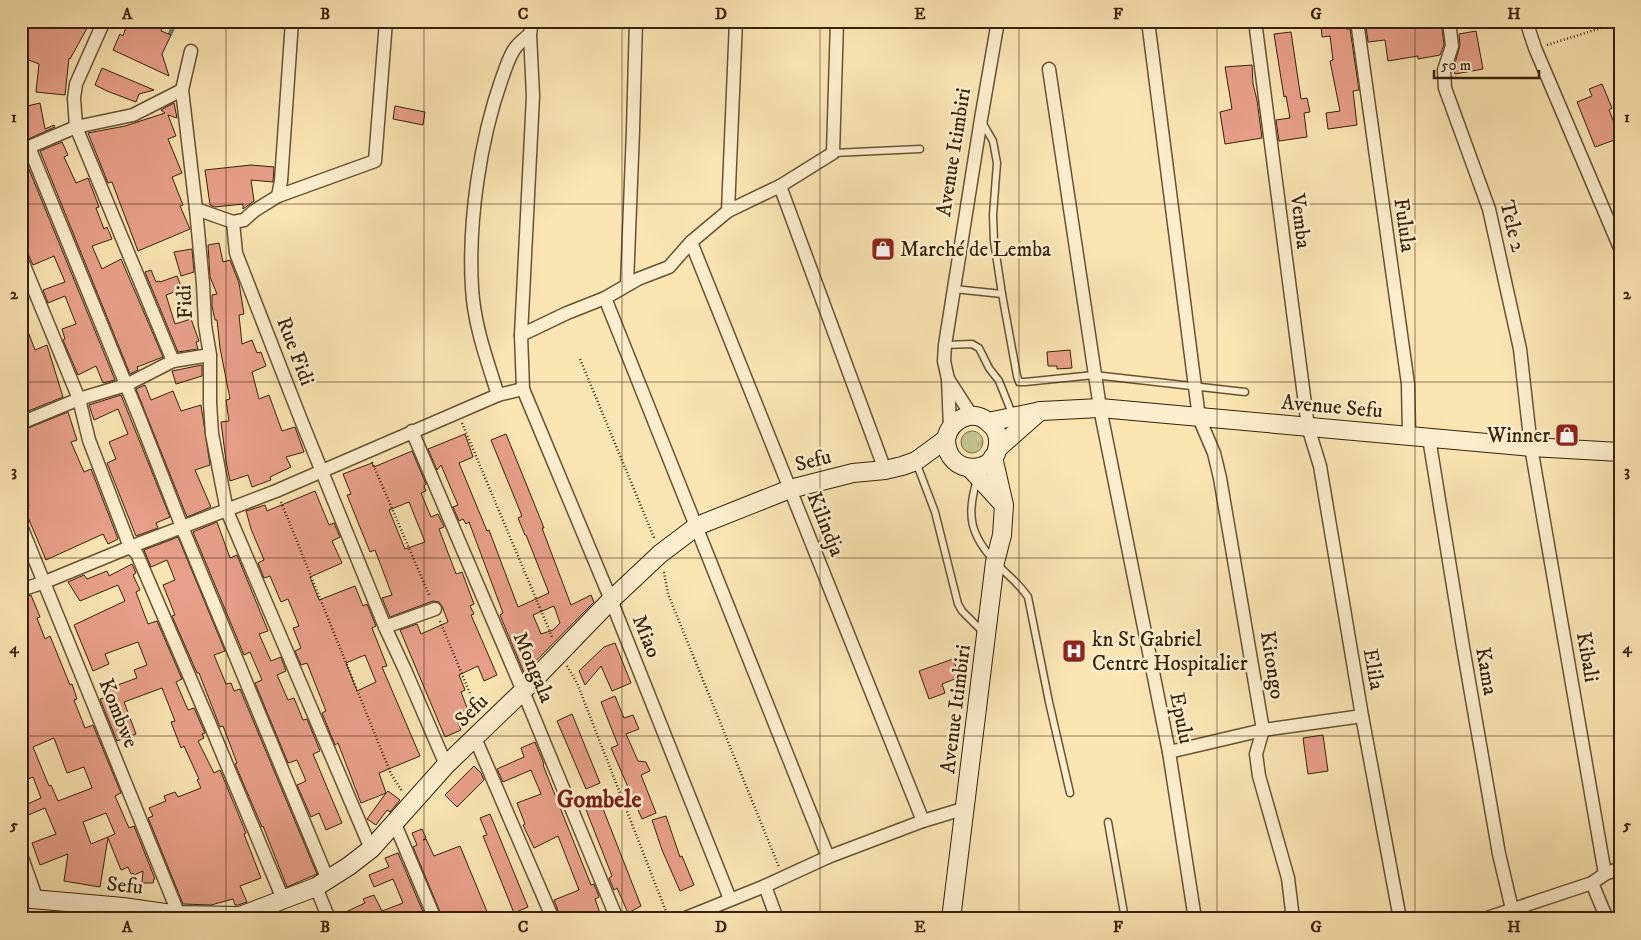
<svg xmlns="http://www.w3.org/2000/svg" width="1641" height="940" font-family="'IM FELL DW Pica',serif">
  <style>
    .grass { fill: url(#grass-tufts); stroke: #7d7248 }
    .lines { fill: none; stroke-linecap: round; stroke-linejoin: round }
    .stream { stroke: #777e71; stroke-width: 4.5 }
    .building { fill: #e9a08a; stroke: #362207; fill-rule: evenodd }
    .lane-casing { stroke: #675332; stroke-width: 9 }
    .street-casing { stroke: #675332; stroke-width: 15 }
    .secondary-casing { stroke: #362207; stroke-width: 20 }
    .path { stroke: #362207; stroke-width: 2.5; stroke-dasharray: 1 2.5; stroke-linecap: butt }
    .lane { stroke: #fceece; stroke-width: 6 }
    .street { stroke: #fceece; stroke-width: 12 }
    .secondary { stroke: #fceece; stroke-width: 18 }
    .grid { fill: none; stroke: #362207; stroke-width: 1; stroke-opacity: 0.55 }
    .labels { text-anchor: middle; stroke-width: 5; stroke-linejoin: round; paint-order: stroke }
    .street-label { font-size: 21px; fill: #362207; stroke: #fceece }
    .poi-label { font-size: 21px; fill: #362207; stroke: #fceece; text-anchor: start }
    .quarter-label { font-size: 24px; font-weight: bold; fill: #7a1f14; stroke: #fceece }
    .neatline { fill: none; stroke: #362207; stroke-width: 2 }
    .grid-label { font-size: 16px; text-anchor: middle; font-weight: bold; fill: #362207 }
  </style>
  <defs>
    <pattern id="grass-tufts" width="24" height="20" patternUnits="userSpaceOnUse" patternTransform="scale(1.25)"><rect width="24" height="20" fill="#c4c389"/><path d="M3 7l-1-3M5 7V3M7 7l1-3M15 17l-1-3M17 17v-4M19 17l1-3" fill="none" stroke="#a9a775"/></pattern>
  </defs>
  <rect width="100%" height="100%" fill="#fae5b3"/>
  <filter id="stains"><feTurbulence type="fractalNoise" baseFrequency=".004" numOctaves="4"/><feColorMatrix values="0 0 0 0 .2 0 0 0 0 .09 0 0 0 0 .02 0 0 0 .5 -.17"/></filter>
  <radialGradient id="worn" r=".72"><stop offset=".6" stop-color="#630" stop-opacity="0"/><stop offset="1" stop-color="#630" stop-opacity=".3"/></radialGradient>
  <circle class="grass" cx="972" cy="442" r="11"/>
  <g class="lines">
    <polyline class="stream" points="170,34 176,21"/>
  </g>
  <g class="building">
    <polygon points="26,21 91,21 70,59 69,58 65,95 36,92 39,64 21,57 21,36"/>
    <polygon points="128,21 165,21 161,31 171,35 162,54 169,76 113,50 120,34 123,36"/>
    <polygon points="1345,21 1346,29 1350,29 1359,90 1353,91 1357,125 1328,129 1326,113 1340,111 1330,61 1333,60 1330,36 1322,37 1321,24"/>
    <polygon points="1398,21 1441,21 1444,45 1440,55 1418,59 1418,56 1388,61 1385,40 1368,42 1366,26"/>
    <polygon points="1476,31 1483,69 1455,74 1454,67 1460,45 1459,34"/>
    <polygon points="1291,32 1301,99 1307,98 1310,112 1304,113 1307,137 1279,141 1276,120 1290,118 1286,96 1284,97 1274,34"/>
    <polygon points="1252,65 1253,84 1257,100 1262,138 1225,144 1220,112 1232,109 1225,67"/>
    <polygon points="102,68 154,90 139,94 136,102 107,91 95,85"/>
    <polygon points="1602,84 1612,108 1609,110 1620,138 1595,147 1577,102 1592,96 1589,89"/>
    <polygon points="40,103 45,129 54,125 55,127 26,140 21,143 21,119 25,117 23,107"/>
    <polygon points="174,103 177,118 168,115 176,136 168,139 182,173 172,177 183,205 180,206 190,229 138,251 112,182 108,183 88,133 125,126 165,113 161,110"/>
    <polygon points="395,106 425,112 423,125 393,119"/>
    <polygon points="62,142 68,155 64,157 76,183 88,178 99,207 96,208 104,229 107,227 112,239 92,246 102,269 121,259 163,357 137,367 138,370 130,374 40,151"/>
    <polygon points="26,162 115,380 103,383 96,366 78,375 63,340 65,339 62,329 76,324 65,296 48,303 43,290 65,282 54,256 33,265 28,254 21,248 21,164"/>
    <polygon points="251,165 274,167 273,182 251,180 254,201 243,209 243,204 215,207 210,205 205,170"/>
    <polygon points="219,243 223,262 230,260 239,283 244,314 239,315 242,344 252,340 257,353 261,352 266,366 252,372 259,399 269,395 282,431 295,427 304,452 286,457 291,467 270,477 271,480 252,487 248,475 230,481 226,461 221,422 229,421 226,400 230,399 220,348 217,320 215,320 212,306 212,295 217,294 210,277 208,245"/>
    <polygon points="192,249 194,272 181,276 174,252"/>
    <polygon points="151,270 156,282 159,281 160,282 177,276 182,289 166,295 175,324 191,319 199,341 196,342 198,349 178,352 145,272"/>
    <polygon points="22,316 35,350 47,345 63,397 21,414"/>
    <polygon points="1070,350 1072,368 1057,369 1057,366 1048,366 1047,352"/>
    <polygon points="202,365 202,376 176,384 172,371"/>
    <polygon points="145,385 151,400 173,391 181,411 201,405 210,465 195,470 211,507 187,517 136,389"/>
    <polygon points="121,395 170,517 156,523 158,528 136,536 107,463 116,459 109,442 128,434 118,409 94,420 89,405"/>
    <polygon points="68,412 77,440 71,442 84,472 91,469 118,539 108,544 103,534 46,560 24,508 29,506 21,484 21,431"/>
    <path d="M465,434l8,23 -14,6 28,68 2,-1 29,77 31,-14 -23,-58h-1l-7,-17 4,-2 -31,-76 15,-6 38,94h-2l29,77 20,-10 3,7 -70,71 -24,-58 3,-2 -34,-91 -3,2 -3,-5 -4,2 -6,-14 5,-2 -17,-40 -4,5 -9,-21zM554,606l6,17 -7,7 -12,4 -8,-19z"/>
    <path d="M412,451l14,33 -2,2 2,5 -5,2 10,24 7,-3 6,13 -5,2 17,45 6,-2 12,32 -4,2 4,8 -3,1 26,60 -13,6 -6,-15 -19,9 6,15 -4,2 7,18 -13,5 6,15 -16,7 -45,-107 17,-6 4,10 27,-12 -6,-16 -3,-4 -6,-1 -43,16 -8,-19 10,-3 -17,-45 -5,2 -23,-57 4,-1 -8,-20 29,-11 2,4zM409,502l16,40 -20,7 -16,-39z"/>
    <path d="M315,491l14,34 5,-2 6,14 -8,4 10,22 -32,14 9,23 36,-14 8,20 4,-2 9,22 -4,2 15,38 -5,1 38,89 -41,17 7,20 2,-2 12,9 -10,12 -3,-2 -11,15 -9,-6 19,-26 -25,10 -23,-60 -3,2 -13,-32 4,-2 -19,-48 -6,2 -6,-14 6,-3 -8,-20 6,-2 -11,-27 -7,3 -11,-26 -6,2 -6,-15 6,-3 -13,-31 -5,-18 19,-6 2,6zM365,655l11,27 -19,9 -11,-28z"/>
    <polygon points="217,522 230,558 237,555 268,631 259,634 271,661 281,657 286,671 277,675 288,700 294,698 303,720 307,719 320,751 313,754 342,823 326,830 319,813 311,817 297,785 306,781 297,760 288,763 255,683 262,680 250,652 244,655 193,532"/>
    <polygon points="178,537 225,651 214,655 226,684 231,683 234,691 240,689 317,874 287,887 263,826 262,827 235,764 237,763 223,726 220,727 199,673 197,673 172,616 175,615 163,585 175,580 167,560 151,567 144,550"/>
    <polygon points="132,564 136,573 133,575 140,590 136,592 148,624 157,621 182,679 176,682 188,710 194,708 205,733 202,734 204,738 198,741 214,773 220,770 246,833 244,834 261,878 240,886 247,902 238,905 235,905 233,899 211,905 183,904 149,820 148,818 153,816 149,808 166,801 164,796 175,792 178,797 201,788 197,780 199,779 184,746 181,748 171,722 175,721 162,688 124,702 136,734 117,741 100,699 104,698 101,691 137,678 134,670 147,665 138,642 105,654 109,664 93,671 74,625 125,601 118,585 80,601 68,582 84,575 87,579 107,571 109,576"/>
    <path d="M31,595l9,22 -3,1 8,21 5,-3 20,49 2,-1 5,15 -3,1 11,28 8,-3 28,68 -6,3 14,32 5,-2 21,53h-1l-1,4h-11l1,-12 -9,4 -1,-2 -2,1 -3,-7 -7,3 -13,-32 -8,49 -36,-6 4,-27 -28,11 -8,-22 24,-9 -11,-26 -24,10v-11l20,-9 -8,-21 -12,5v-13l5,-3 -5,-12v-72l6,-3 -6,-14v-67zM54,738l13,35 17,-6 8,21 -34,13 -7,-16 -2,1 -16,-39zM106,813l9,21 -24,10 -8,-22z"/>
    <polygon points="615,643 631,683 612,691 601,666 585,685 579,671 604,647"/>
    <polygon points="953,659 960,677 942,684 945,693 929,699 919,671"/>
    <polygon points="615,696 624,718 633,715 639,729 626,734 638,761 646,762 650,771 641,775 656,813 642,819 611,748 618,745 601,702"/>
    <polygon points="572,714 600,783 586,789 557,721"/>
    <polygon points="1323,735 1328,771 1308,774 1303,738"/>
    <polygon points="535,742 544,764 543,765 591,885 594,884 599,897 595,899 602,919 561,919 554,900 579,890 558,836 534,848 523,825 525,824 517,803 541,794 531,770 503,782 497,769 524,757 521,748"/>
    <polygon points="474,766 481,773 484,780 457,807 445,795"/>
    <polygon points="598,796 641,906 628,913 617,888 614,890 609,878 612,876 583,802"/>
    <polygon points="490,814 528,907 514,913 483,836 487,835 480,818"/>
    <polygon points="666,816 680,857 682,856 694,885 680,891 662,850 652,820"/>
    <polygon points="422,829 426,838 423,840 426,839 434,856 460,846 490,919 469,919 467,914 454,919 443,919 413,847 417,845 412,833"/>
    <polygon points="398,853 426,919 337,919 337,916 365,903 363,899 374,895 382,911 403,903 393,879 374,887 369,875 389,867 385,858"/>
  </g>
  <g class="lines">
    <g class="lane-casing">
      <g id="lane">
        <polyline points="982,122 993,141 997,163 993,215 994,241 1002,294 1017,376 1019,382 1025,382 1094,375 1245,392"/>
        <polyline points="833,153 920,149"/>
        <polyline points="954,289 1002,294"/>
        <polyline points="945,345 972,344 979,348 989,368 999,381 1013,416"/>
        <polyline points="916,462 935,512 958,604 962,611 984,633"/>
        <path d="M977,480c-11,35 -7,55 19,83 11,12 22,19 32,34l21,105 21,91"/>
        <polyline points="1108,822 1125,919"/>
      </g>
    </g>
    <g class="street-casing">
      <g id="street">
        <polyline points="104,21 76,84 74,98 76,127 173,361"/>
        <polyline points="386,21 375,161 278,196 254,211 244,220 233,222 236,253 301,420 385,627 405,670 446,765"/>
        <polyline points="532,21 530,34 533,96 521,335 523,389 611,600 730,899"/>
        <polyline points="1148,21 1199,418 1214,453 1220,478 1263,730 1256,754 1259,776 1288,878 1293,919"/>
        <polyline points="1255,21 1308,427 1320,466 1362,716 1400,919"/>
        <polyline points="1357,21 1408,384 1409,436"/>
        <polyline points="1449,21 1452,46 1444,70 1445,88 1489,209 1520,349 1531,447 1605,874"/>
        <polyline points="1526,21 1535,48 1620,248"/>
        <polyline points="191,51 182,90 196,209 203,284 205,325 210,355 210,403 212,434 227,511 371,849"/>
        <polyline points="1049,69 1100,408 1169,752 1195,919"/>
        <polyline points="29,147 140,419 182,527 328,880"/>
        <polyline points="21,156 29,147 76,127 133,115 182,90"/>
        <polyline points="780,186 885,470"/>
        <polyline points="278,196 281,181 292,21"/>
        <polyline points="196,209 233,222"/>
        <polyline points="728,211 736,21"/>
        <polyline points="691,242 923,821"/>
        <polyline points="21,258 79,399 89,440 130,547 137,554 209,722 283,899"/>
        <polyline points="627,284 633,130 636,21"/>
        <polyline points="605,298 828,857"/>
        <polyline points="521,335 567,313 605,298 638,279 669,267 691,242 728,211 780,186 833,153 837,21"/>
        <polyline points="948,379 972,416"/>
        <path d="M498,395c-11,-35 -24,-70 -26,-107 -4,-66 8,-148 30,-210 4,-10 7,-23 14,-31 4,-5 9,-9 14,-13"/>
        <polyline points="21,423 79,399 126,385 173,361 210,355"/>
        <polyline points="950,428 948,379 944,361 945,345 981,119 998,21"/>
        <polyline points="412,431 523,691 617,919"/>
        <polyline points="1429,438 1463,647 1499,854 1512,909"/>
        <polyline points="21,526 179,915"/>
        <polyline points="21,590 45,582 130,547 276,491 498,395 523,389"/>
        <polyline points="385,627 435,609"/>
        <polyline points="475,738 553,919"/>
        <polyline points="1169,752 1263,730 1362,716"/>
        <polyline points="395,824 435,919"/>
        <polyline points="21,855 37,900"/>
        <polyline points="1592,883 1607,919"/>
        <polyline points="765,886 777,919"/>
        <polyline points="316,887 329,919"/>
        <polyline points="683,919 765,886 828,857 923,821 966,808"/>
        <polyline points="1484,919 1592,883 1605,874 1620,868"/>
      </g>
    </g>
    <g class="secondary-casing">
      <g id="secondary">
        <polyline points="988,422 1041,411 1100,408 1531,447 1620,452"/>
        <polyline points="997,449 1040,411"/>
        <polyline points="970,468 1003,504"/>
        <path d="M21,898l102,9 56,8 61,1 76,-29 33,-21 22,-17 75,-84 77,-74 88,-91 49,-46 37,-28 93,-37 63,-16 32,-3 17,-4 14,-5 30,-22c4,-20 28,-32 44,-15 5,4 8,10 8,17 2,35 -52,37 -52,-2"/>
        <polyline points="951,919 995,562 1002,535 1004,505 993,457"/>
      </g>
    </g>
    <g class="path">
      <polyline points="1547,45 1620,22"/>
      <polyline points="580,359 655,540"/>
      <polyline points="462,423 553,639"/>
      <polyline points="372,462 430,597"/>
      <polyline points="281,502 391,774 402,791"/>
      <polyline points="664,572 668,594 779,867"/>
      <polyline points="440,621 478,713"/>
      <polyline points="567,666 577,683 669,919"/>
    </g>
    <use href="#lane" class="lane"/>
    <use href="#street" class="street"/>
    <use href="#secondary" class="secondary"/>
  </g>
  <path class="grid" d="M226,21v898M424,21v898M622,21v898M820,21v898M1019,21v898M1217,21v898M1415,21v898M21,204h1599M21,382h1599M21,558h1599M21,736h1599"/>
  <defs>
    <g id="shop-square" transform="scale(1.25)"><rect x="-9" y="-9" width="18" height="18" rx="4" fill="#8f2418" stroke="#fceece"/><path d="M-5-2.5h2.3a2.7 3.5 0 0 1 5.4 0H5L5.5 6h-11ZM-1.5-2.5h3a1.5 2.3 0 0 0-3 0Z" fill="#fff"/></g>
    <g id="hospital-square" transform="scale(1.25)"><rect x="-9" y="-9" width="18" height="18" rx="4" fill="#8f2418" stroke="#fceece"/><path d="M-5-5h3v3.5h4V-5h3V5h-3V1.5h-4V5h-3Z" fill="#fff"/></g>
  </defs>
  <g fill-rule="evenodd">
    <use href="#shop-square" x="883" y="249"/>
    <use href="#shop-square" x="1567" y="435"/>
    <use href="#hospital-square" x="1074" y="651"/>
  </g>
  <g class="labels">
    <g class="street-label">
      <text transform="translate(953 152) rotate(-81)" y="7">Avenue Itimbiri</text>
      <text transform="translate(1301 221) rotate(83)" y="7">Vemba</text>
      <text transform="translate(1405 225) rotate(82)" y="7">Fulula</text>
      <text transform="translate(1513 226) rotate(76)" y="7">Tele 2</text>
      <text transform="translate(184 302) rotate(-93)" y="7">Fidi</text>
      <text transform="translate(296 351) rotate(69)" y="7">Rue Fidi</text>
      <text transform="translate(1332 406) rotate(5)" y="7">Avenue Sefu</text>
      <text transform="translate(813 460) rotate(-14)" y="7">Sefu</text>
      <text transform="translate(826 524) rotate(68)" y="7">Kilindja</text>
      <text transform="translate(647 636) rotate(68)" y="7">Miao</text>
      <text transform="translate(1588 657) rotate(80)" y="7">Kibali</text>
      <text transform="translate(1273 665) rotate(81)" y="7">Kitongo</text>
      <text transform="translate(534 667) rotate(67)" y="7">Mongala</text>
      <text transform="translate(1374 669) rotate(80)" y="7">Elila</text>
      <text transform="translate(1487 671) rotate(80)" y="7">Kama</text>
      <text transform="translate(955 709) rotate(-83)" y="7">Avenue Itimbiri</text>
      <text transform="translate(471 710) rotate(-44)" y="7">Sefu</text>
      <text transform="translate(119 713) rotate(68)" y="7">Kombwe</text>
      <text transform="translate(1182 718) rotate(79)" y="7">Epulu</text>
      <text transform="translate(125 885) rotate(6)" y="7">Sefu</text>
    </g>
    <g class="poi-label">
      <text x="900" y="256">Marché de Lemba</text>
      <text x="1550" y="442" text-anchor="end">Winner</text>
      <text x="1092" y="646">kn St Gabriel<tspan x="1092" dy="24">Centre Hospitalier</tspan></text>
    </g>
    <g class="quarter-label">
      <text x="599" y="807">Gombele</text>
    </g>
  </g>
  <rect width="1641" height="940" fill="none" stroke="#fae5b3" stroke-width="55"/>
  <path d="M1434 70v8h105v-8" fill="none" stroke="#362207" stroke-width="2.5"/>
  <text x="1441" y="70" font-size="15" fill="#362207" stroke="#fceece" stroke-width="4" paint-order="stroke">50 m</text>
  <rect x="28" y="28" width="1586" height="884" class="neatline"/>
  <g class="grid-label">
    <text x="127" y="19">A</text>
    <text x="325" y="19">B</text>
    <text x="523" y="19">C</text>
    <text x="721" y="19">D</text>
    <text x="920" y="19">E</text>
    <text x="1118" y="19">F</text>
    <text x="1316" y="19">G</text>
    <text x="1514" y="19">H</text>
    <text x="14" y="122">1</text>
    <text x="1627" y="122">1</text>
    <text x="14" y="299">2</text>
    <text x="1627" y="299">2</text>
    <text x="14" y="476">3</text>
    <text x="1627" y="476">3</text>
    <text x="14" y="653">4</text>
    <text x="1627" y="653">4</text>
    <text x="14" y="830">5</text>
    <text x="1627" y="830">5</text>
    <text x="127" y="932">A</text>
    <text x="325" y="932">B</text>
    <text x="523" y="932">C</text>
    <text x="721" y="932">D</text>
    <text x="920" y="932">E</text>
    <text x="1118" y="932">F</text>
    <text x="1316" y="932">G</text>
    <text x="1514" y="932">H</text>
  </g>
  <rect width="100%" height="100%" filter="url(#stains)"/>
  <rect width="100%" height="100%" fill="url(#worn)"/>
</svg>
